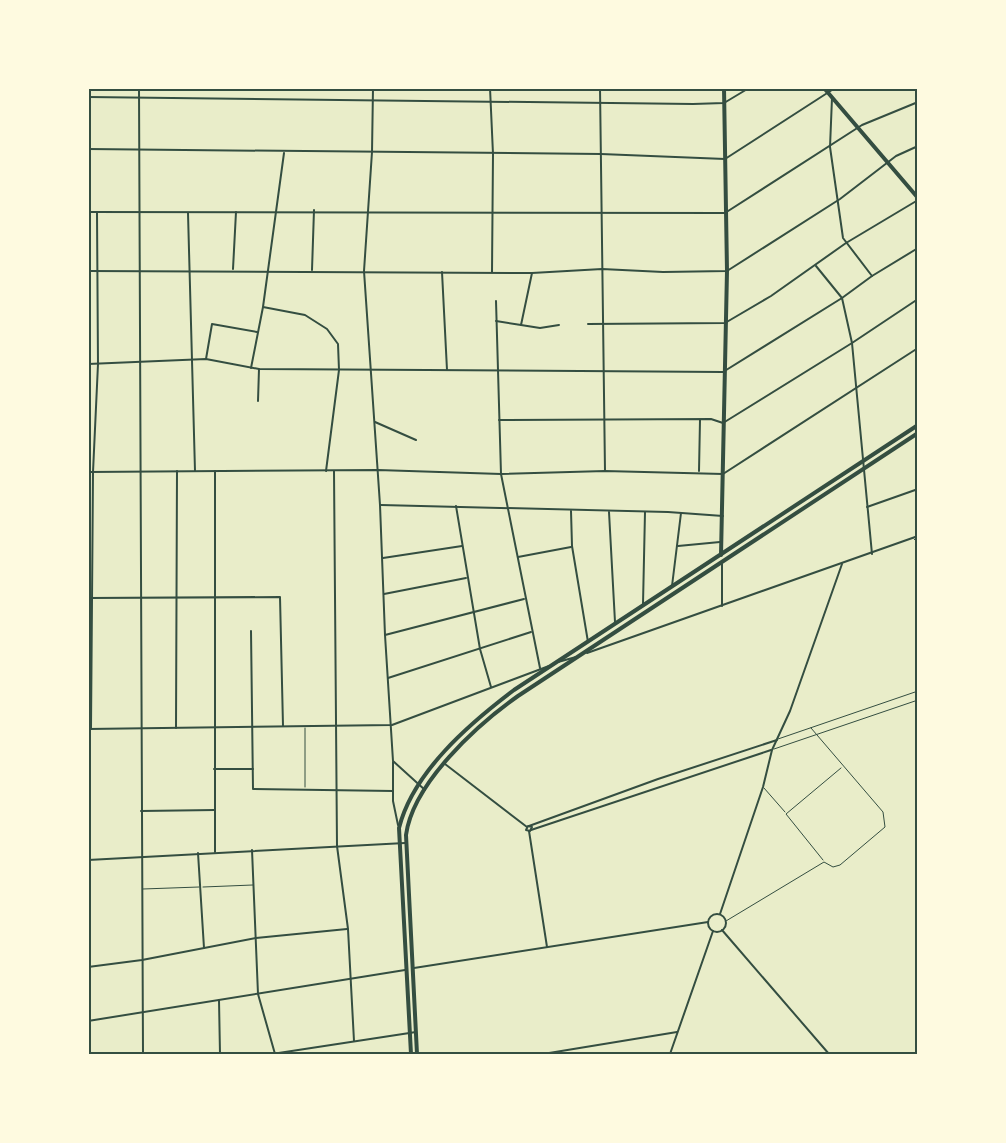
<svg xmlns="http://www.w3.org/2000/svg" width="1006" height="1143" font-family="Commissioner,sans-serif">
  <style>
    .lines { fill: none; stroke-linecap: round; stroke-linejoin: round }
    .service { stroke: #344e41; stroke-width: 1 }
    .minor { stroke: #344e41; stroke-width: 2 }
    .tertiary { stroke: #344e41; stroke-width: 2 }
    .trunk { stroke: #344e41; stroke-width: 4 }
    .neatline { fill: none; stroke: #344e41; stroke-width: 2 }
  </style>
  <rect width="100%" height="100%" fill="#e9edc9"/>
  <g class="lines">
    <g class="service">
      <polyline points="914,539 918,543"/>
      <polyline points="778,739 918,691"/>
      <polyline points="774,749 918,700"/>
      <polyline points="305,787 305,728"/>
      <polyline points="764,788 785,812"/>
      <polyline points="823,860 786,814 841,768"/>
      <polyline points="203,887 253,885"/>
      <polyline points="143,889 199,887"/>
      <polyline points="726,921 824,862 833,867 840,865 885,827 883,812 811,728"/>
    </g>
    <g class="minor">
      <polyline points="373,88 372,152 364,271 380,505 385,635 393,761 425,790"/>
      <polyline points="490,88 493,154 492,272"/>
      <polyline points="600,88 605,471"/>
      <polyline points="88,97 693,104 724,103 749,88"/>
      <polyline points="88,149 601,154 725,159 835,88"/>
      <polyline points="88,212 725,213 862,125 918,102"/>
      <polyline points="188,213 195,471"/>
      <polyline points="816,266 842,298 872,276 843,238 830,147 832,98"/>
      <polyline points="233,269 236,212"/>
      <polyline points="312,270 314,210"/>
      <polyline points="88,271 532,273 602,269 663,272 727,271 840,199 896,156 918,146"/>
      <polyline points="442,272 447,370"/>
      <polyline points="872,276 918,248"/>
      <polyline points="496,301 501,474 540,668"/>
      <polyline points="263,307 305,315 327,329 338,344 339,370 326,471"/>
      <polyline points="496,321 521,325 532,273"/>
      <polyline points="588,324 725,323 771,296 846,243 918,200"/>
      <polyline points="521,325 540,328 559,325"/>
      <polyline points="206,359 212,324 257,332"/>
      <polyline points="88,364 206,359 259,369 723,372 842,298 852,343 872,554"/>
      <polyline points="251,368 263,307 284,153"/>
      <polyline points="258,401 259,369"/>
      <polyline points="499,420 711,419 723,423 852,343 918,299"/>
      <polyline points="375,422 416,440"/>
      <polyline points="215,471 215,852"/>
      <polyline points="334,471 337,846 348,929 354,1041"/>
      <polyline points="699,471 700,420"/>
      <polyline points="88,472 378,470 501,474 605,471 723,474 918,348"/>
      <polyline points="381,505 668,512 723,516"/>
      <polyline points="456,506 480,649 491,687"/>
      <polyline points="867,507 918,489"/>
      <polyline points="571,511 572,546 588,642"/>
      <polyline points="609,512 615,622"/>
      <polyline points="678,546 720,542"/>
      <polyline points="518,557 571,547"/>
      <polyline points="383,558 462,546"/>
      <polyline points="722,564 722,606"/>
      <polyline points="672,586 681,513"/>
      <polyline points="384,594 466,578"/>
      <polyline points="88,598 280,597 283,726"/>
      <polyline points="643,604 645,512"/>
      <polyline points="251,631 253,789 393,791"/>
      <polyline points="385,635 524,599"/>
      <polyline points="587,653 918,536"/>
      <polyline points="558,662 576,657"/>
      <polyline points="388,678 531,632"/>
      <polyline points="176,728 177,471"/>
      <polyline points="91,729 93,472 98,364 97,213"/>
      <polyline points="393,762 393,801 398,825"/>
      <polyline points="445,764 527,827"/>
      <polyline points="214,769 253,769"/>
      <polyline points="141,811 215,810"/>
      <polygon points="528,826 532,827 530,831 526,830"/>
      <polyline points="529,826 658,779 777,740"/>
      <polyline points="531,830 771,750"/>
      <polyline points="529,831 547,947"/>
      <polyline points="252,850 258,994 275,1054"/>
      <polyline points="198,853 204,948"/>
      <polyline points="88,860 405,843"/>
      <circle cx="717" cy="923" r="9"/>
      <polyline points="720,914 763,787 772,750 790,711 842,564"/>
      <polyline points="722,930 829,1054"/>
      <polyline points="88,967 142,960 256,938 347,929"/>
      <polyline points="414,968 708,922"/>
      <polyline points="219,1000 220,1054"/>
      <polyline points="88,1021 405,970"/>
      <polyline points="272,1054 416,1032"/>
      <polyline points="543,1054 677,1032"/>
      <polyline points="670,1054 713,931"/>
    </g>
    <g class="tertiary">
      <polyline points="139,88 143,1054"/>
      <polyline points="88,729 392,725 549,666"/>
    </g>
    <g class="trunk">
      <polyline points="824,88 918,198"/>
      <polyline points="721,555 727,271 724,88"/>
      <path d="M411,1054l-12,-226c14,-56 70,-104 115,-138l404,-265"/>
      <path d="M417,1054l-11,-219c7,-52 71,-110 112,-139l400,-263"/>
    </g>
  </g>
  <rect width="1006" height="1143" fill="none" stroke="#fefae0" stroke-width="180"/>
  <rect x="90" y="90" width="826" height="963" class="neatline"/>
</svg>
